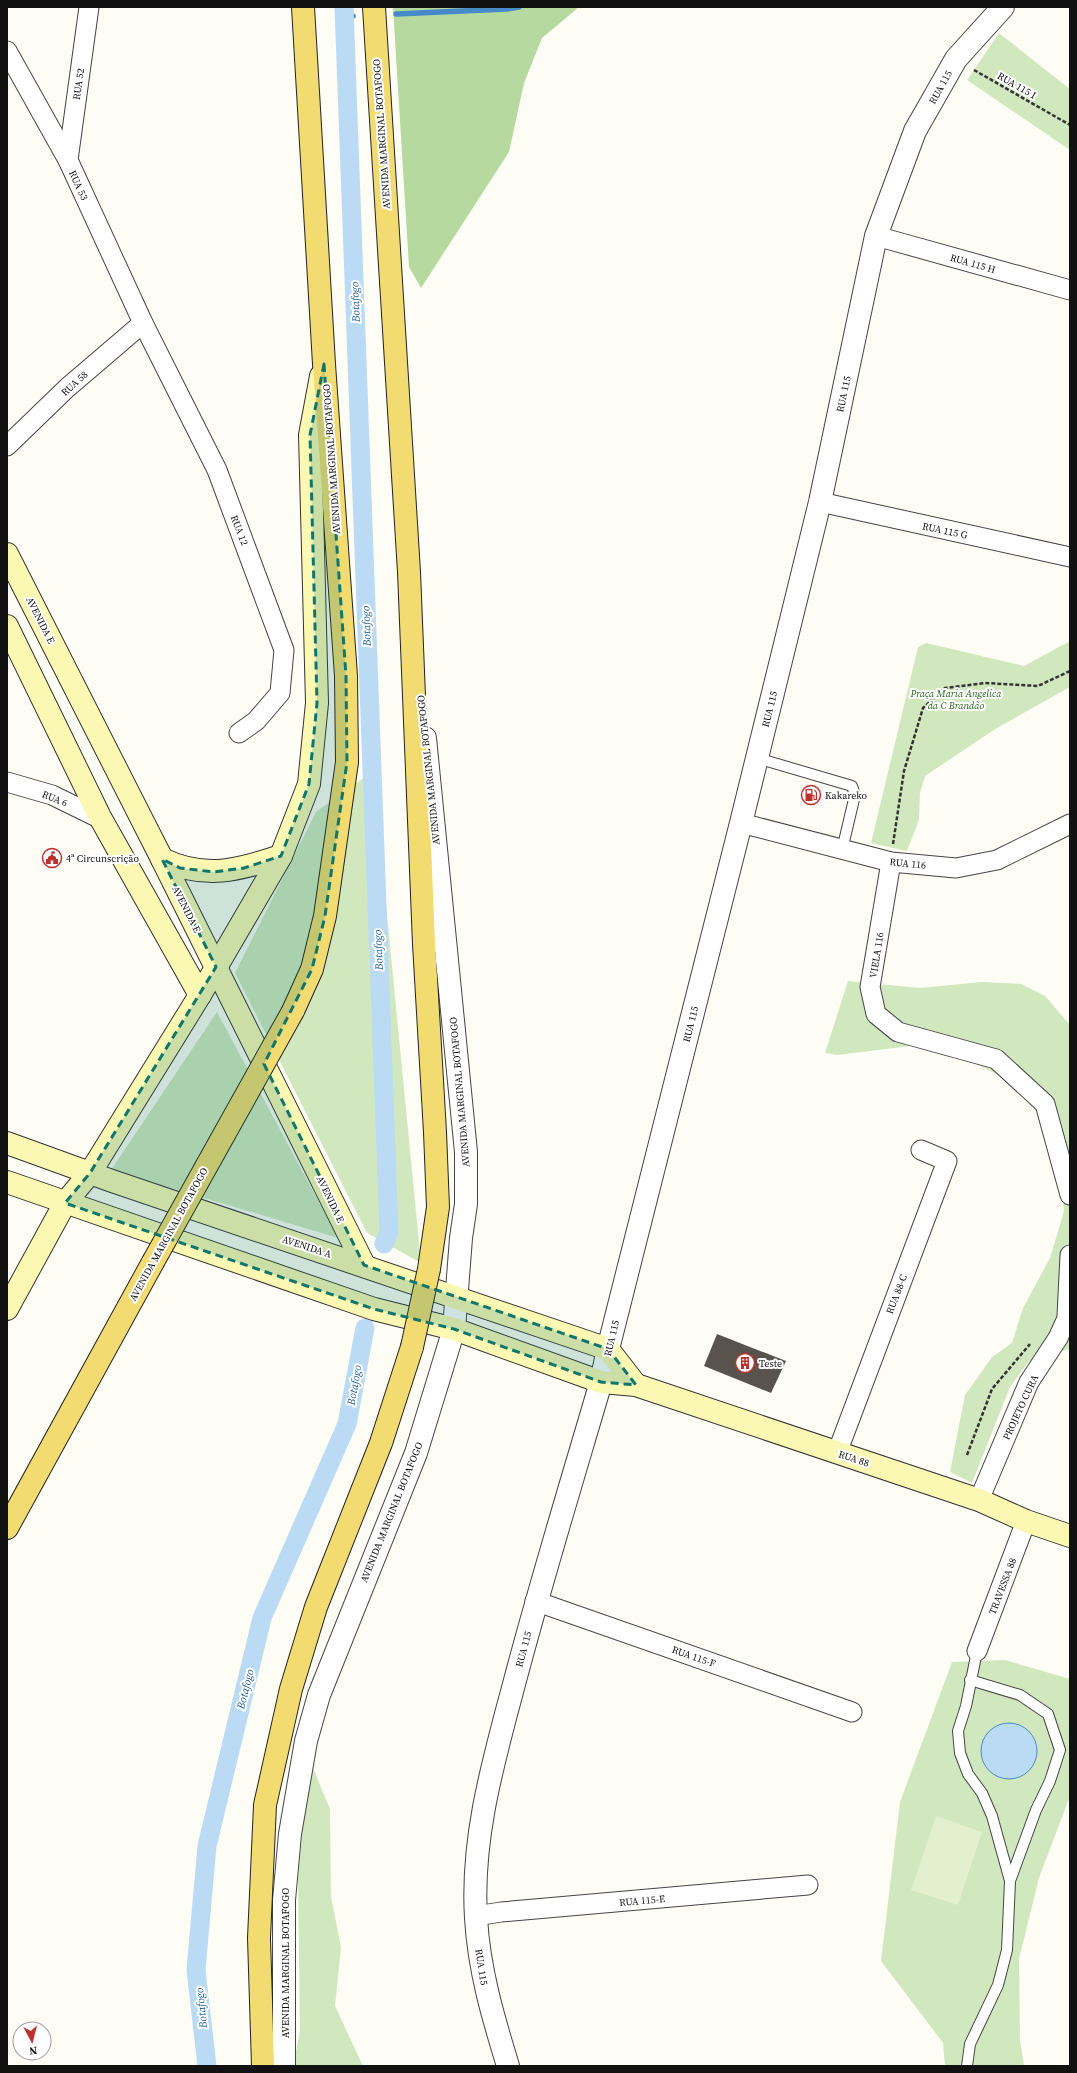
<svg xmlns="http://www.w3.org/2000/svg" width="1077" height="2073" font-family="'Source Serif 4',serif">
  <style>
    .green { fill: #d1e8bf }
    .forest { fill: #b5d99f }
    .pitch { fill: #e3f0d0 }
    .water { fill: #bbdbf4; stroke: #468bc8 }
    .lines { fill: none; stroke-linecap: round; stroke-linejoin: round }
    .stream { stroke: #468bc8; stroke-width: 5.5 }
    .canal { stroke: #bbdbf4; stroke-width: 19 }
    .building { fill: #59534d }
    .service-casing { stroke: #444; stroke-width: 12 }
    .minor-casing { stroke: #444; stroke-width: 21 }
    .tertiary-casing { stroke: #444; stroke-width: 24 }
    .secondary-casing { stroke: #333; stroke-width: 24 }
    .primary-casing { stroke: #222; stroke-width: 24 }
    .path { stroke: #333; stroke-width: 2.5; stroke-dasharray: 4 2; stroke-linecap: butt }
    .service { stroke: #fff; stroke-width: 10 }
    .minor { stroke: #fff; stroke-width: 19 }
    .tertiary { stroke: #fff; stroke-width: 22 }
    .secondary { stroke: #fbf8b3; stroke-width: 22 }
    .primary { stroke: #f2db71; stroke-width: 22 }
    .primary-bridge-casing { stroke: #222; stroke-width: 24; stroke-linecap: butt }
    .primary-bridge { stroke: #f2db71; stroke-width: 22 }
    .marked { fill: #0f766e; fill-opacity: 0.2; stroke: #0f766e; stroke-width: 3; stroke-dasharray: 8 5; stroke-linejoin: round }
    .labels { text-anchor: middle; stroke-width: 4; stroke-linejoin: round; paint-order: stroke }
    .street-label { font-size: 10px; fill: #111; stroke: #fff }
    .park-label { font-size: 10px; font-style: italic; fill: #2c6723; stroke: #fff }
    .poi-label { font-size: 10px; fill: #111; stroke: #fff; text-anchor: start }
    .water-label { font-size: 11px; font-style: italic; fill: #1e5d9e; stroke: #fff }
  </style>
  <rect width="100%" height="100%" fill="#fefdf5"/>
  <g class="green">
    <polygon points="999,33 1070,89 1070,150 967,80"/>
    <polygon points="1070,641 1070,687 997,728 925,776 920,793 919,820 907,851 871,843 918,647 926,643 1024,666"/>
    <polygon points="373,771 421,1263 367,1233 235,973 316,812"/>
    <polygon points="848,981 920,988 982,982 1021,984 1045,996 1070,1025 1070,1349 1029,1361 1010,1387 972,1483 950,1472 965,1395 992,1357 1012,1343 1023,1308 1050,1258 1064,1211 1060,1157 1032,1092 956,1054 919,1045 837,1055 825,1053"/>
    <polygon points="217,1012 338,1238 111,1170"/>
    <polygon points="1005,1660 1070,1679 1070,1796 1039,1878 1019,1959 1020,2040 1024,2066 945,2066 943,2043 881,1961 900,1802 952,1662"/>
    <polygon points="313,1768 330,1809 331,1896 341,1948 335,2006 363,2066 293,2066 300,2031 298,1878 303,1821"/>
  </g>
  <polygon class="forest" points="393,7 579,7 542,38 524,83 509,152 421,288 409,267"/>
  <polygon class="pitch" points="936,1816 982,1832 958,1905 911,1890"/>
  <circle class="water" cx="1009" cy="1751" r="28"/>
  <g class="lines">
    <g class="stream">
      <polyline points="396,14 507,9 519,7"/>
      <polyline points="344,18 353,16"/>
    </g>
    <g class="canal">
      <polyline points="344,7 389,1232 384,1244"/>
      <polyline points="207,2066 196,1970 207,1846 262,1618 347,1424 365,1328"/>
    </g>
  </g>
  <polygon class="building" points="717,1334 786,1361 771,1393 704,1366"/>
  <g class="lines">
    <g class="service-casing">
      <g id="service">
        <polyline points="757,758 852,786 855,795 842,850"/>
        <polyline points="970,1680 1020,1695 1048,1714 1060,1750 1050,1781 1036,1810 1010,1881"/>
        <polyline points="967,2066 970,2044 998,1985 1007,1950 1010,1881 992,1816 982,1793 968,1774 960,1753 958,1731 966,1706 977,1651"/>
      </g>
    </g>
    <g class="minor-casing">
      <g id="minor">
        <polyline points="7,51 68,160 143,323 217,470 284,650 280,693 256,721 239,733"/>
        <polyline points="68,160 89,7"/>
        <polyline points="876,236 1070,290"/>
        <polyline points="7,446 67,388 143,323"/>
        <polyline points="820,502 1070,557"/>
        <polyline points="7,782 52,795 101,819"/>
        <polyline points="741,823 891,862 956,868 997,860 1070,824"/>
        <polyline points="891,862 870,987 876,1014 898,1032 996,1059 1045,1104 1070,1195"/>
        <polyline points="1067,1316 1070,1255"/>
        <polyline points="837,1453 947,1161 921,1150"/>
        <polyline points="979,1500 1029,1382 1058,1338 1070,1312"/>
        <polyline points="535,1601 852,1712"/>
        <polyline points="977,1651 1026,1521"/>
        <polyline points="476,1916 501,1912 808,1885"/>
      </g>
    </g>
    <g class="tertiary-casing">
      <g id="tertiary">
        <polyline points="284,2066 284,1900 290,1834 306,1741 319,1695 416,1453 454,1329 461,1238 466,1204 466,1152 425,738"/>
        <path d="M508,2066c-15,-49 -29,-96 -32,-148 -5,-79 17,-155 37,-230 27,-103 58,-204 88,-306l7,-33 133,-526 79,-321 56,-266 39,-105 41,-72 47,-52"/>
      </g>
    </g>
    <g class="secondary-casing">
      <g id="secondary">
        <polyline points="7,554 162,859 364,1265"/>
        <polyline points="7,626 101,819 200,995"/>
        <path d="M162,859c43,21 77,11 119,-3"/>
        <polyline points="7,1143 112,1181 608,1349 636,1385"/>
        <polyline points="7,1182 374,1309 454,1329 601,1382 636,1385 979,1500 1026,1521 1070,1536"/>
        <polyline points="7,1309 65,1203 90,1173 200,995 281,856 309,784 317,703 310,435 321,376"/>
      </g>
    </g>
    <g class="primary-casing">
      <g id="primary">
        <polyline points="374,7 409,572 424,944 435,1132 438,1207 429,1269"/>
        <polyline points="293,1011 312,969 325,916 347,762 346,676 324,364 303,7"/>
        <polyline points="7,1528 153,1262"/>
        <polyline points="263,2066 259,1938 265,1805 291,1689 316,1607 381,1443 412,1347"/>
      </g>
    </g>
    <g class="path">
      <polyline points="974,70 1070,125"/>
      <polyline points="893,844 904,771 923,708 945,688 985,683 1038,686 1070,671"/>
      <polyline points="967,1455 992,1389 1030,1344"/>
    </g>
    <use href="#service" class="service"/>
    <use href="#minor" class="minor"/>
    <use href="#tertiary" class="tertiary"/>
    <use href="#secondary" class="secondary"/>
    <use href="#primary" class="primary"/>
    <g class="primary-bridge-casing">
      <g id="primary-bridge">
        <polyline points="153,1262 293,1011"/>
        <polyline points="412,1347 429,1269"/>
      </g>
    </g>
    <use href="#primary-bridge" class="primary-bridge"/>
  </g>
  <path class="marked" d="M324,364l22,312 1,86 -22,154 -13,53 -48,95 100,201 244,84 28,36 -35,-3 -147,-53 -80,-20 -309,-106 25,-30 126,-206 -54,-108 18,9 34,4 30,-4 37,-12 28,-72 8,-81 -7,-268z"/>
  <defs>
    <g id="fuel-ring" transform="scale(1)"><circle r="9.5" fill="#fff" stroke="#bb312e" stroke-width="1.5"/><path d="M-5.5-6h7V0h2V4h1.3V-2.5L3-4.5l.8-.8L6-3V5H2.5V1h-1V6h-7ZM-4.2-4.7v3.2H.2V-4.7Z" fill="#bb312e"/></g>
    <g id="civic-ring" transform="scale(1)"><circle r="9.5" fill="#fff" stroke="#bb312e" stroke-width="1.5"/><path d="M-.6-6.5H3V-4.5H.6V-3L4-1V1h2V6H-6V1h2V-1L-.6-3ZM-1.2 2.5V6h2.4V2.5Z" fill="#bb312e"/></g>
    <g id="building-ring" transform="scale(1)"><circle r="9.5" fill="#fff" stroke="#bb312e" stroke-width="1.5"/><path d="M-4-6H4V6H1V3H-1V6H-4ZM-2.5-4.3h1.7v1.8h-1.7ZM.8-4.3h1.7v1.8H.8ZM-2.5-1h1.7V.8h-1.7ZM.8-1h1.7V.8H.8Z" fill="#bb312e"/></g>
  </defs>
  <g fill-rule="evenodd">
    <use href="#fuel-ring" x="811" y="795"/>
    <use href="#civic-ring" x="52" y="858"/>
    <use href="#building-ring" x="745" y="1363"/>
  </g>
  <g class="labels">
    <g class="street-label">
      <text transform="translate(78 84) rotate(-82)" y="4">RUA 52</text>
      <text transform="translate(1017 85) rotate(30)" y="4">RUA 115 I</text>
      <text transform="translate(940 87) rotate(-61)" y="4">RUA 115</text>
      <text transform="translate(381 134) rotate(-94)" y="4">AVENIDA MARGINAL BOTAFOGO</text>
      <text transform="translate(79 185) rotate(65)" y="4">RUA 53</text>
      <text transform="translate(973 263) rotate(16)" y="4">RUA 115 H</text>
      <text transform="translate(74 383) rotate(-42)" y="4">RUA 58</text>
      <text transform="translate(843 394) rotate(-78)" y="4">RUA 115</text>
      <text transform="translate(331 459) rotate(-94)" y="4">AVENIDA MARGINAL BOTAFOGO</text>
      <text transform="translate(240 530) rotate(69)" y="4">RUA 12</text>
      <text transform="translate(945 530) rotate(12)" y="4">RUA 115 G</text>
      <text transform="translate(41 620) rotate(63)" y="4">AVENIDA E</text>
      <text transform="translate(769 709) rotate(-76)" y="4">RUA 115</text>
      <text transform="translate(428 770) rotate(-96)" y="4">AVENIDA MARGINAL BOTAFOGO</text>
      <text transform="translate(55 798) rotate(22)" y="4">RUA 6</text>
      <text transform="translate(908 863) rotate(6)" y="4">RUA 116</text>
      <text transform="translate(187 909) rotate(63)" y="4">AVENIDA E</text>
      <text transform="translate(876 955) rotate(-81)" y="4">VIELA 116</text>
      <text transform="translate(690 1024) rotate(-76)" y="4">RUA 115</text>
      <text transform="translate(459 1092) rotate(-95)" y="4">AVENIDA MARGINAL BOTAFOGO</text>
      <text transform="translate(331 1199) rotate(64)" y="4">AVENIDA E</text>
      <text transform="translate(168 1234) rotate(-61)" y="4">AVENIDA MARGINAL BOTAFOGO</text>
      <text transform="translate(307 1246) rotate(18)" y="4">AVENIDA A</text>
      <text transform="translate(896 1294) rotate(-69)" y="4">RUA 88-C</text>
      <text transform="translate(611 1338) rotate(-77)" y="4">RUA 115</text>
      <text transform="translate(1020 1407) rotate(-65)" y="4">PROJETO CURA</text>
      <text transform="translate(854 1458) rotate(18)" y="4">RUA 88</text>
      <text transform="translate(391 1512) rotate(-68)" y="4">AVENIDA MARGINAL BOTAFOGO</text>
      <text transform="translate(1002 1586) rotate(-69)" y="4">TRAVESSA 88</text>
      <text transform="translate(523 1649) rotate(-75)" y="4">RUA 115</text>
      <text transform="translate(694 1656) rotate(19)" y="4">RUA 115-F</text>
      <text transform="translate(642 1900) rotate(-5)" y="4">RUA 115-E</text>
      <text transform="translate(285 1963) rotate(-90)" y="4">AVENIDA MARGINAL BOTAFOGO</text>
      <text transform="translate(482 1967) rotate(81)" y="4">RUA 115</text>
    </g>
    <g class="park-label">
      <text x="956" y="697">Praça Maria Angelica<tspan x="956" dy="12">da C Brandão</tspan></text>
    </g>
    <g class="poi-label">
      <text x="825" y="799">Kakareko</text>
      <text x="66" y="862">4ª Circunscrição</text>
      <text x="759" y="1367">Teste</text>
    </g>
    <g class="water-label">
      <text transform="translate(355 302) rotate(-92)" y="4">Botafogo</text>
      <text transform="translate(366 626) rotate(-92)" y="4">Botafogo</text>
      <text transform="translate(378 950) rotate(-92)" y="4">Botafogo</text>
      <text transform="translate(354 1385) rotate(-80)" y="4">Botafogo</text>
      <text transform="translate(245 1689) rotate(-76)" y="4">Botafogo</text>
      <text transform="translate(201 2008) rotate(-96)" y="4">Botafogo</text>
    </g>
  </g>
  <rect width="1077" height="2073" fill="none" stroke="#111111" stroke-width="16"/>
  <g transform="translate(32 2041) rotate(173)"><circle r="19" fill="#ffffff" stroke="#a0a0a0"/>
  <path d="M0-3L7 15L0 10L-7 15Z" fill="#bb312e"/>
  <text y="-6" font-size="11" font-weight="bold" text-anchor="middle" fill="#111111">N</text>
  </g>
</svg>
